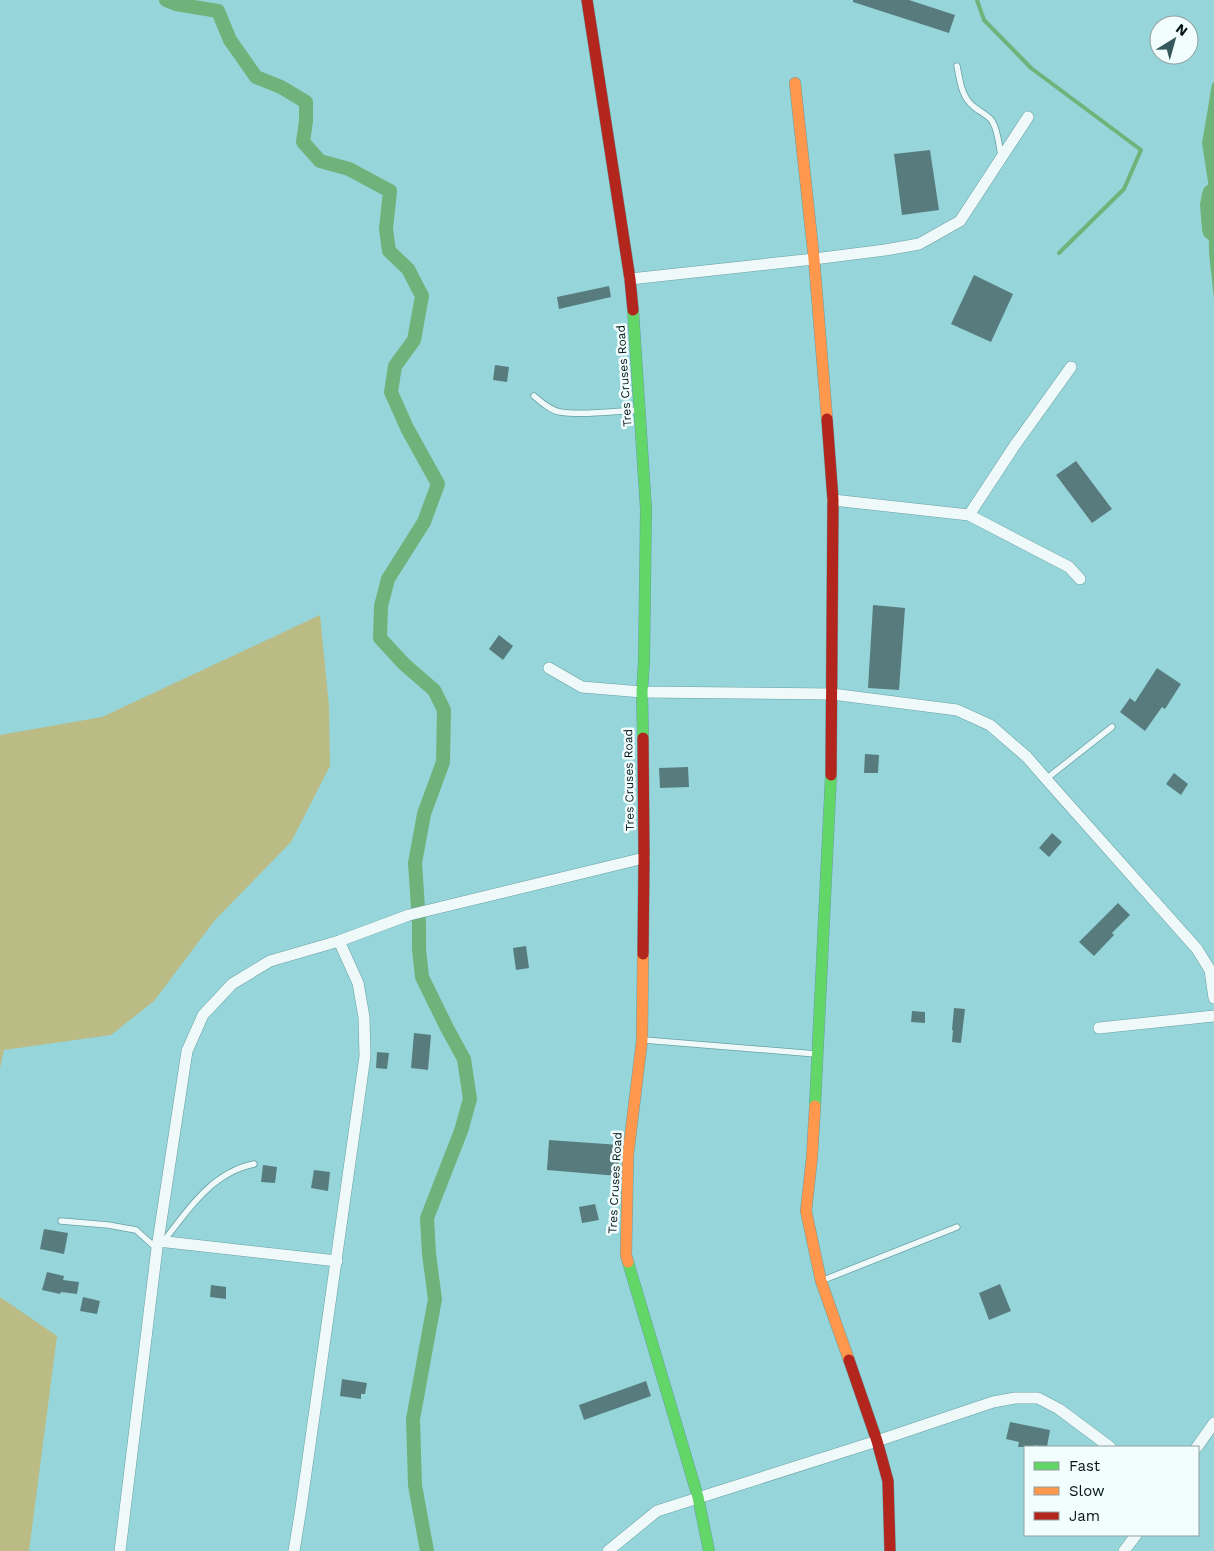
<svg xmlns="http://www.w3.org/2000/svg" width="1214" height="1551" font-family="'Work Sans',sans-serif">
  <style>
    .green { fill: #bbbb85 }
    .water { fill: #6fb37b }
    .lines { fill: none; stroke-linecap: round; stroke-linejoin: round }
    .stream { stroke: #6fb37b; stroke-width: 4 }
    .canal { stroke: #6fb37b; stroke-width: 14 }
    .river { stroke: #6fb37b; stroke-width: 24 }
    .building { fill: #587c7e }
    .lane-casing { stroke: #68a0a4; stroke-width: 7 }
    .street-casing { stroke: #68a0a4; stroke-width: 12 }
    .fast-casing { stroke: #68a0a4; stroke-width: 12 }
    .slow-casing { stroke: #68a0a4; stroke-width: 12 }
    .jam-casing { stroke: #68a0a4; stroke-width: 12 }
    .lane { stroke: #eff9f9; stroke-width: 5.5 }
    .street { stroke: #eff9f9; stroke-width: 11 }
    .fast { stroke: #63d668; stroke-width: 11 }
    .slow { stroke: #ff974d; stroke-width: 11 }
    .jam { stroke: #b3261e; stroke-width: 11 }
    .labels { text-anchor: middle; stroke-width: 5; stroke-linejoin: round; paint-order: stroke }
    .street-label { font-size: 12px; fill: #001416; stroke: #f2fdfd }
  </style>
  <rect width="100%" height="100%" fill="#96d6da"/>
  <g class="green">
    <polygon points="320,615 329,706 330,766 291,842 215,920 154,1001 111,1035 4,1050 0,1068 0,735 102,717"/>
    <polygon points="0,1297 57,1336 29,1551 0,1551"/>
  </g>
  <polygon class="water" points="1214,82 1214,195 1212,205 1214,229 1214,299 1209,253 1208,182 1202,143 1212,84"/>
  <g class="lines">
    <polyline class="stream" points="977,0 984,20 1031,68 1141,150 1124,189 1059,253"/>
    <polyline class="canal" points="166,0 176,4 218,11 230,40 256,77 281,87 306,102 306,121 303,142 320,161 349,169 390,191 386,229 389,251 408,269 422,296 414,340 395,366 391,392 407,428 438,484 424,522 388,579 381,606 380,638 404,664 434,690 444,710 443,762 424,814 415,863 419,923 419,949 422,977 447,1028 464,1059 470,1099 461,1131 427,1218 429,1254 435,1299 413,1419 415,1485 427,1551"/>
    <polyline class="river" points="1214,195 1212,205 1214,229"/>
  </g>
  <g class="building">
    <polygon points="853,0 909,0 955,15 949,33 853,2"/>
    <polygon points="930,150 939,210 902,215 894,154"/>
    <polygon points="974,275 1013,294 991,342 951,324"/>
    <polygon points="609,286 611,297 559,309 557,297"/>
    <polygon points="495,365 509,367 507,382 493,380"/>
    <polygon points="1076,461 1112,509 1092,523 1056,475"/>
    <polygon points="873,605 905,608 899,690 868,688"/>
    <polygon points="499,635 513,646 503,660 489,649"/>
    <polygon points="1157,668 1181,684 1165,709 1162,707 1145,731 1120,712 1130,698 1135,702"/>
    <polygon points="865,754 879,755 878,773 864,773"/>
    <polygon points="688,767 689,787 660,788 659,768"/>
    <polygon points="1174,773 1188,784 1181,795 1166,784"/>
    <polygon points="1052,833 1062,842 1049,857 1039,848"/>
    <polygon points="1118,903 1130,915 1112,933 1114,935 1094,956 1079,942"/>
    <polygon points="526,946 529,968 516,970 513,948"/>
    <polygon points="954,1008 965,1009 961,1043 952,1042 953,1030 952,1030"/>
    <polygon points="912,1011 925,1012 925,1023 911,1022"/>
    <polygon points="414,1033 431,1035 428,1070 411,1068"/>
    <polygon points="377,1052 389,1053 387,1069 376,1068"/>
    <polygon points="549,1140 620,1145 618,1176 547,1170"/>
    <polygon points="263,1165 277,1167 275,1183 261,1182"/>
    <polygon points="314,1170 330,1172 328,1191 311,1188"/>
    <polygon points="595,1204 599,1220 582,1223 579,1207"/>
    <polygon points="44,1229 68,1233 64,1254 40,1249"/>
    <polygon points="47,1272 64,1276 63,1280 79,1282 77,1294 61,1292 60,1294 42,1290"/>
    <polygon points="1000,1284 1011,1311 989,1320 979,1293"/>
    <polygon points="211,1285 226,1287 226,1299 210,1297"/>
    <polygon points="83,1297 100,1301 97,1314 80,1311"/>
    <polygon points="342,1379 367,1383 365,1394 361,1394 361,1399 340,1396"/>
    <polygon points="646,1381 651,1396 584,1420 579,1405"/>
    <polygon points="1010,1422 1050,1430 1047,1447 1034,1445 1034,1447 1018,1447 1019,1442 1006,1439"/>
  </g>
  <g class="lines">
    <g class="lane-casing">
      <g id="lane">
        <path d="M957,66c3,14 4,30 16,40 5,5 14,8 19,15 6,9 7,24 9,35"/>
        <path d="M534,396c7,6 16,14 26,16 22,4 55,-1 78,-2"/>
        <polyline points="1046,779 1112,727"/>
        <polyline points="644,1040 816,1054"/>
        <polyline points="61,1221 108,1225 136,1230 156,1248"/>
        <path d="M164,1241c24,-32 49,-69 90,-77"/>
        <polyline points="821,1281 957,1227"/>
      </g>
    </g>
    <g class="street-casing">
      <g id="street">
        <polyline points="630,279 814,259 885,250 919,244 960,221 1028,117"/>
        <polyline points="833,500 969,515 1069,567 1080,579"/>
        <polyline points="969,515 1015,445 1071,367"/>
        <polyline points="549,668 582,687 642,692 832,694 957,710 990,725 1027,757 1046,779 1197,949 1210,970 1214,998"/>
        <polyline points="1099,1028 1214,1016"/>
        <polyline points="158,1241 337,1261"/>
        <polyline points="1197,1447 1214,1423"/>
        <polyline points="120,1551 157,1248 187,1051 203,1015 232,984 270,961 339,941 409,915 644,858"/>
        <polyline points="294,1551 301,1508 365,1056 364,1017 358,983 339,941"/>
        <polyline points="608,1551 657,1511 877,1441 993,1402 1015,1398 1038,1398 1059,1409 1110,1447"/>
        <polyline points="1124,1551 1136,1535"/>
      </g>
    </g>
    <g class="fast-casing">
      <g id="fast">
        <polyline points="633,310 646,509 644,661 642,692 643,738"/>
        <polyline points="815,1106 831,775"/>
        <polyline points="628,1262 698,1497 709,1551"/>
      </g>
    </g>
    <g class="slow-casing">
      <g id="slow">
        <polyline points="795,83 814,259 827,419"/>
        <polyline points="815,1106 812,1157 806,1211 821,1281 849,1360"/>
        <polyline points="628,1262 626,1255 628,1155 642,1040 643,954"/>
      </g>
    </g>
    <g class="jam-casing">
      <g id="jam">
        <polyline points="587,0 630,279 633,310"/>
        <polyline points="827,419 833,500 831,775"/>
        <polyline points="643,738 644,858 643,954"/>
        <polyline points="849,1360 877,1441 888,1481 890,1551"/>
      </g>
    </g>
    <use href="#lane" class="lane"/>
    <use href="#street" class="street"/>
    <use href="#fast" class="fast"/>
    <use href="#slow" class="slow"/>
    <use href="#jam" class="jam"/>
  </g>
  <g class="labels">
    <g class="street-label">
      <text transform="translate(624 376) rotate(-94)" y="4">Tres Cruses Road</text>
      <text transform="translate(629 780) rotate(-91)" y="4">Tres Cruses Road</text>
      <text transform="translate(615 1183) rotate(-87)" y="4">Tres Cruses Road</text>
    </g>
  </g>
  <rect x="1024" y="1446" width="175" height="90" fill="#f2fdfd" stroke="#91a0a1"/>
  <rect x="1034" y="1462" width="25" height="8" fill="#63d668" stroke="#91a0a1"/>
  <text x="1069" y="1471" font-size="15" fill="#001416">Fast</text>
  <rect x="1034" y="1487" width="25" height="8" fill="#ff974d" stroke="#91a0a1"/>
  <text x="1069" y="1496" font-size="15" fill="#001416">Slow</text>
  <rect x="1034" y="1512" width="25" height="8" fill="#b3261e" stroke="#91a0a1"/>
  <text x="1069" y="1521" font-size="15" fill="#001416">Jam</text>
  <g transform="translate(1174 40) rotate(37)"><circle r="24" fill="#f2fdfd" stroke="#91a0a1"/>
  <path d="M0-4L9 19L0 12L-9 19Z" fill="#34585b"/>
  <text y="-8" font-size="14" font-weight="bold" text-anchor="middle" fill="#001416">N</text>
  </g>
</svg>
